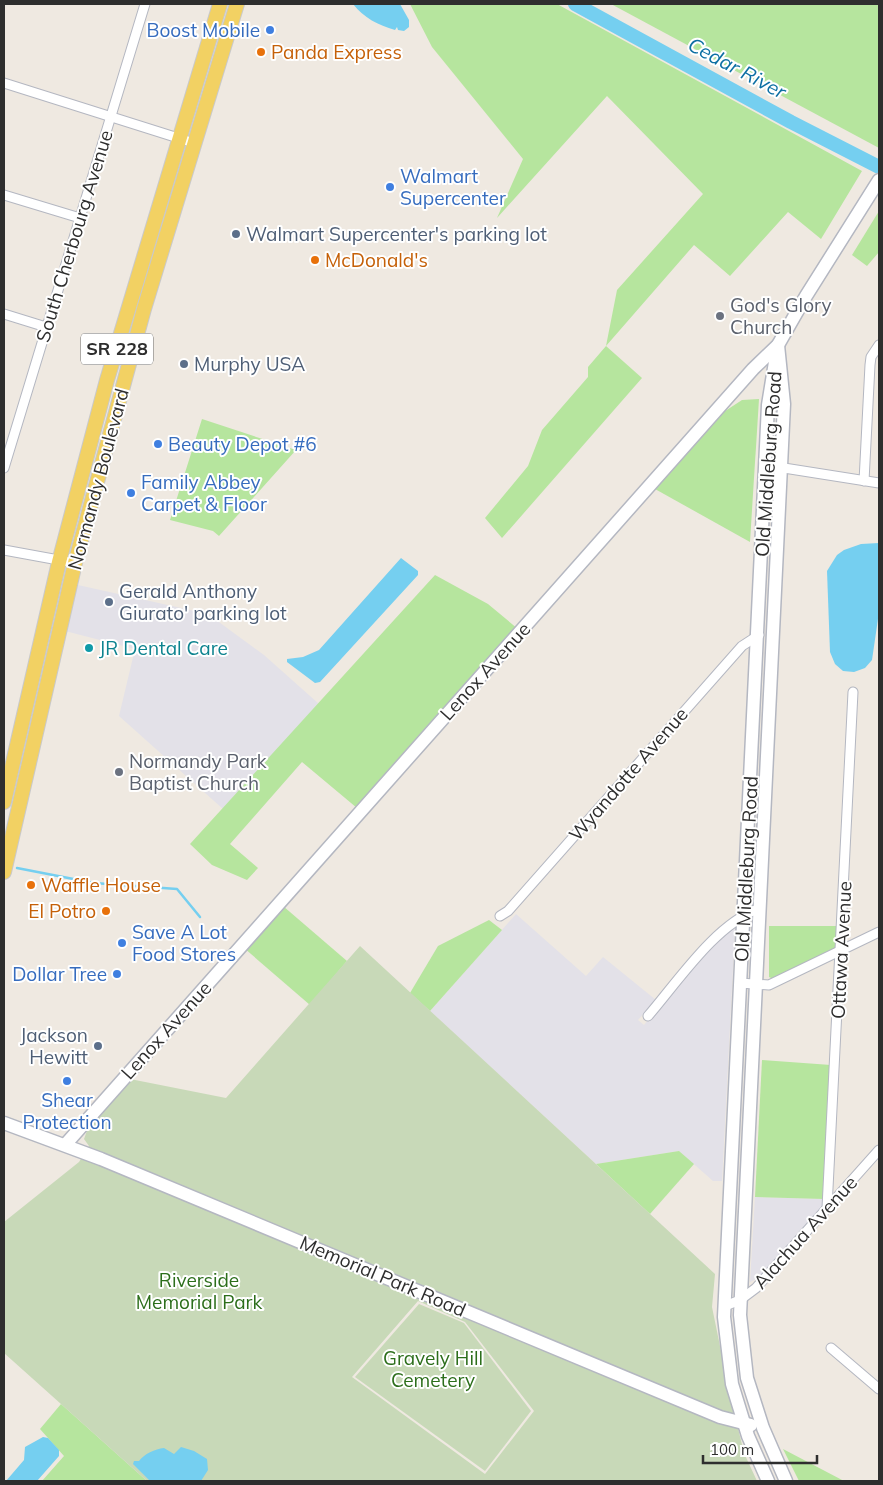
<svg xmlns="http://www.w3.org/2000/svg" width="883" height="1485" font-family="Mulish,sans-serif">
  <style>
    .industrial { fill: #e3e1e8 }
    .green { fill: #b6e59e }
    .cemetery { fill: #c8d9b8; fill-rule: evenodd }
    .water { fill: #75cff0 }
    .lines { fill: none; stroke-linecap: round; stroke-linejoin: round }
    .stream { stroke: #75cff0; stroke-width: 2.5 }
    .river { stroke: #75cff0; stroke-width: 14 }
    .street-casing { stroke: #b4b7c1; stroke-width: 11 }
    .secondary-casing { stroke: #b4b7c1; stroke-width: 15 }
    .primary-casing { stroke: #c9c9c9; stroke-width: 16 }
    .street { stroke: #fff; stroke-width: 9 }
    .secondary { stroke: #fff; stroke-width: 12 }
    .primary { stroke: #f2d163; stroke-width: 14 }
    .shop-dot { fill: #3f7fe0; stroke: #fff; stroke-width: 2 }
    .food-dot { fill: #e8710a; stroke: #fff; stroke-width: 2 }
    .service-dot { fill: #5c6f8a; stroke: #fff; stroke-width: 2 }
    .worship-dot { fill: #6b7280; stroke: #fff; stroke-width: 2 }
    .culture-dot { fill: #0f9aa8; stroke: #fff; stroke-width: 2 }
    .labels { text-anchor: middle; stroke-width: 4; stroke-linejoin: round; paint-order: stroke }
    .shield { fill: #fff; stroke: #6d6d6d; stroke-width: 1 }
    .shield-label { font-size: 18px; font-weight: bold; fill: #2e2e2e }
    .shop-label { font-size: 19px; fill: #366cbe; stroke: #fff; text-anchor: start }
    .food-label { font-size: 19px; fill: #c56008; stroke: #fff; text-anchor: start }
    .service-label { font-size: 19px; fill: #4e5e75; stroke: #fff; text-anchor: start }
    .street-label { font-size: 19px; fill: #2e2e2e; stroke: #fff }
    .worship-label { font-size: 19px; fill: #5b616d; stroke: #fff; text-anchor: start }
    .culture-label { font-size: 19px; fill: #0d838f; stroke: #fff; text-anchor: start }
    .park-label { font-size: 19px; fill: #2c6e1b; stroke: #fff }
    .water-label { font-size: 20px; font-style: italic; fill: #0d6fa3; stroke: #fff }
  </style>
  <rect width="100%" height="100%" fill="#efe9e1"/>
  <g class="industrial">
    <polygon points="78,585 208,614 264,655 319,704 223,809 119,716 135,649 65,631"/>
    <polygon points="516,914 586,976 603,957 656,1000 638,1020 644,1025 722,934 735,929 722,1181 713,1181 679,1151 596,1164 430,1011"/>
    <polygon points="755,1197 824,1199 821,1211 763,1276 750,1282"/>
  </g>
  <g class="green">
    <polygon points="410,4 557,4 862,171 821,239 788,212 730,276 694,245 606,346 642,378 502,538 485,518 528,466 542,430 588,377 588,367 606,346 617,290 703,194 607,96 497,218 523,159 432,47"/>
    <polygon points="611,4 879,4 879,148"/>
    <polygon points="879,211 879,252 867,266 852,255"/>
    <polygon points="759,399 750,542 655,489 716,417 742,400"/>
    <polygon points="202,419 296,450 219,536 213,531 170,520"/>
    <polygon points="435,575 488,604 518,629 357,808 302,762 230,844 258,868 247,880 212,865 190,844"/>
    <polygon points="283,906 347,961 310,1005 244,948"/>
    <polygon points="489,920 502,930 430,1011 410,993 438,946"/>
    <polygon points="769,926 839,926 836,949 773,979 769,977"/>
    <polygon points="762,1060 831,1065 824,1199 755,1197"/>
    <polygon points="679,1151 694,1164 650,1214 596,1164"/>
    <polygon points="61,1404 147,1481 42,1481 64,1456 40,1429"/>
    <polygon points="783,1449 844,1481 845,1481 799,1481"/>
  </g>
  <g class="cemetery">
    <path d="M360,946l355,328 -3,33 18,88 14,58 13,28h-610l-143,-128v-131l75,-60 10,-16 -5,-7 4,-11 42,-49 96,19zM418,1301l47,21 69,89 -49,63 -133,-97z"/>
    <polygon points="419,1304 464,1323 531,1411 485,1471 355,1377"/>
  </g>
  <g class="water">
    <path d="M353,4h47l9,16v7l-5,4 -6,-1 -1,-3 -2,3c-17,-5 -31,-12 -42,-26z"/>
    <polygon points="879,543 879,612 872,660 865,668 854,672 843,671 835,664 830,652 827,571 837,555 844,550 861,544"/>
    <polygon points="401,558 418,571 418,575 320,682 315,683 287,662 287,659 303,657 319,650"/>
    <polygon points="43,1437 48,1438 59,1450 59,1456 37,1481 6,1481 24,1460 25,1447"/>
    <path d="M181,1447l13,4 13,8 1,11 -7,11h-51l-17,-17 1,-3h5c5,-7 16,-12 25,-13l10,6z"/>
  </g>
  <g class="lines">
    <polyline class="stream" points="17,868 94,883 177,889 200,917"/>
    <polyline class="river" points="575,4 791,122 879,167"/>
    <g class="street-casing">
      <g id="street">
        <polyline points="4,83 194,143"/>
        <polyline points="4,195 80,218"/>
        <polyline points="4,314 46,327"/>
        <polyline points="765,465 879,483"/>
        <polyline points="4,468 145,4"/>
        <polyline points="864,481 870,365 871,357 879,345"/>
        <polyline points="4,550 75,563"/>
        <polyline points="500,916 508,911 742,646 759,635"/>
        <polyline points="740,983 769,985 879,932"/>
        <path d="M648,1016c31,-36 67,-91 110,-107"/>
        <polyline points="827,1208 853,692"/>
        <polyline points="725,1306 740,1300 756,1288 879,1150"/>
        <polyline points="831,1348 879,1389"/>
      </g>
    </g>
    <g class="secondary-casing">
      <g id="secondary">
        <polyline points="778,345 784,404 740,1315 747,1378 763,1428 786,1481"/>
        <polyline points="4,1123 101,1159 720,1417 751,1425"/>
        <polyline points="65,1145 753,369 778,345 806,296 879,180"/>
        <polyline points="768,1481 748,1436 732,1384 724,1317 768,405 775,362"/>
      </g>
    </g>
    <g class="primary-casing">
      <g id="primary">
        <polyline points="4,802 59,562 107,380 220,4"/>
        <polyline points="4,872 75,563 144,309 237,4"/>
      </g>
    </g>
    <use href="#street" class="street"/>
    <use href="#secondary" class="secondary"/>
    <use href="#primary" class="primary"/>
  </g>
  <g class="shop-dot">
    <circle cx="270" cy="30" r="5"/>
    <circle cx="390" cy="187" r="5"/>
    <circle cx="158" cy="444" r="5"/>
    <circle cx="131" cy="493" r="5"/>
    <circle cx="122" cy="943" r="5"/>
    <circle cx="117" cy="974" r="5"/>
    <circle cx="67" cy="1081" r="5"/>
  </g>
  <g class="food-dot">
    <circle cx="261" cy="52" r="5"/>
    <circle cx="315" cy="260" r="5"/>
    <circle cx="31" cy="885" r="5"/>
    <circle cx="106" cy="911" r="5"/>
  </g>
  <g class="service-dot">
    <circle cx="236" cy="234" r="5"/>
    <circle cx="184" cy="364" r="5"/>
    <circle cx="109" cy="602" r="5"/>
    <circle cx="98" cy="1046" r="5"/>
  </g>
  <g class="worship-dot">
    <circle cx="720" cy="316" r="5"/>
    <circle cx="119" cy="772" r="5"/>
  </g>
  <circle class="culture-dot" cx="89" cy="648" r="5"/>
  <g class="labels">
    <rect class="shield" x="81" y="333.5" width="72" height="31" rx="4"/>
    <g class="shield-label">
      <text x="117" y="355">SR 228</text>
    </g>
    <g class="shop-label">
      <text x="260" y="37" text-anchor="end">Boost Mobile</text>
      <text x="400" y="183">Walmart<tspan x="400" dy="22">Supercenter</tspan></text>
      <text x="168" y="451">Beauty Depot #6</text>
      <text x="141" y="489">Family Abbey<tspan x="141" dy="22">Carpet &amp; Floor</tspan></text>
      <text x="132" y="939">Save A Lot<tspan x="132" dy="22">Food Stores</tspan></text>
      <text x="107" y="981" text-anchor="end">Dollar Tree</text>
      <text x="67" y="1107" text-anchor="middle">Shear<tspan x="67" dy="22">Protection</tspan></text>
    </g>
    <g class="food-label">
      <text x="271" y="59">Panda Express</text>
      <text x="325" y="267">McDonald's</text>
      <text x="41" y="892">Waffle House</text>
      <text x="96" y="918" text-anchor="end">El Potro</text>
    </g>
    <g class="service-label">
      <text x="246" y="241">Walmart Supercenter's parking lot</text>
      <text x="194" y="371">Murphy USA</text>
      <text x="119" y="598">Gerald Anthony<tspan x="119" dy="22">Giurato' parking lot</tspan></text>
      <text x="88" y="1042" text-anchor="end">Jackson<tspan x="88" dy="22">Hewitt</tspan></text>
    </g>
    <g class="street-label">
      <text transform="translate(74 236) rotate(-73)" y="7">South Cherbourg Avenue</text>
      <text transform="translate(768 464) rotate(-86)" y="7">Old Middleburg Road</text>
      <text transform="translate(98 479) rotate(-75)" y="7">Normandy Boulevard</text>
      <text transform="translate(485 671) rotate(-48)" y="7">Lenox Avenue</text>
      <text transform="translate(628 774) rotate(-49)" y="7">Wyandotte Avenue</text>
      <text transform="translate(746 869) rotate(-87)" y="7">Old Middleburg Road</text>
      <text transform="translate(841 950) rotate(-87)" y="7">Ottawa Avenue</text>
      <text transform="translate(166 1030) rotate(-48)" y="7">Lenox Avenue</text>
      <text transform="translate(805 1232) rotate(-48)" y="7">Alachua Avenue</text>
      <text transform="translate(383 1276) rotate(23)" y="7">Memorial Park Road</text>
    </g>
    <g class="worship-label">
      <text x="730" y="312">God's Glory<tspan x="730" dy="22">Church</tspan></text>
      <text x="129" y="768">Normandy Park<tspan x="129" dy="22">Baptist Church</tspan></text>
    </g>
    <g class="culture-label">
      <text x="99" y="655">JR Dental Care</text>
    </g>
    <g class="park-label">
      <text x="199" y="1287">Riverside<tspan x="199" dy="22">Memorial Park</tspan></text>
      <text x="433" y="1365">Gravely Hill<tspan x="433" dy="22">Cemetery</tspan></text>
    </g>
    <g class="water-label">
      <text transform="translate(737 68) rotate(28)" y="7">Cedar River</text>
    </g>
  </g>
  <rect width="883" height="1485" fill="none" stroke="#2e2e2e" stroke-width="10"/>
  <path d="M703 1455v8h114v-8" fill="none" stroke="#2e2e2e" stroke-width="2.5"/>
  <text x="710" y="1455" font-size="15" fill="#2e2e2e" stroke="#ffffff" stroke-width="4" paint-order="stroke">100 m</text>
</svg>
